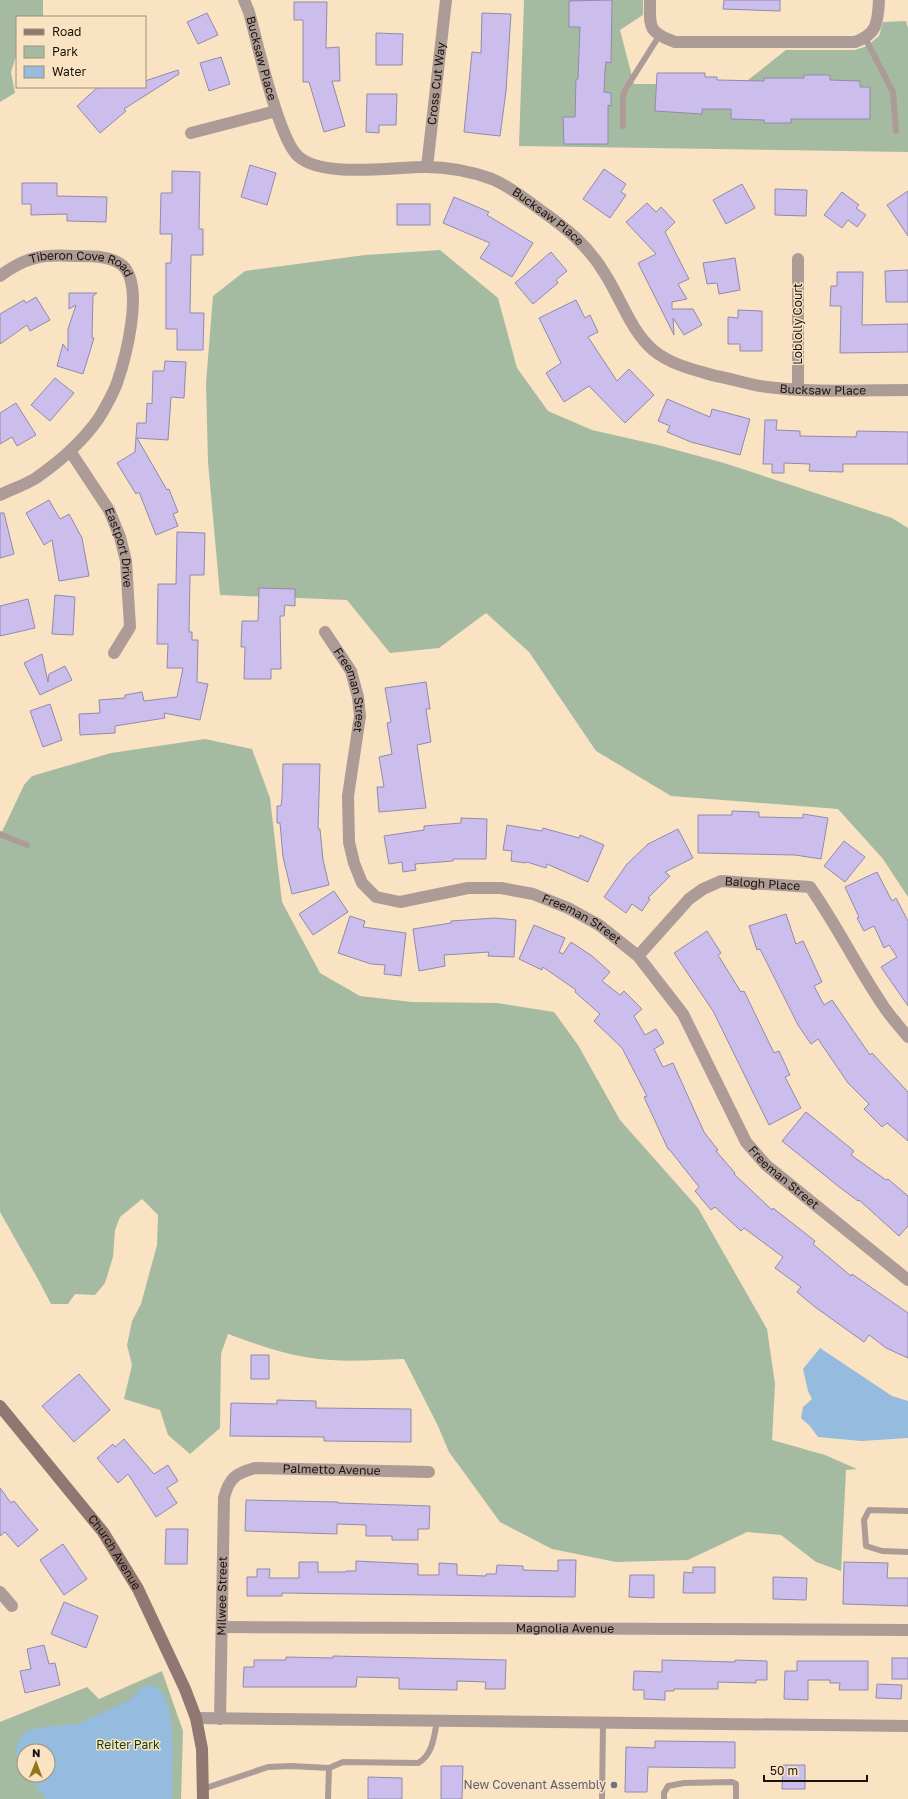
<svg xmlns="http://www.w3.org/2000/svg" width="908" height="1799" font-family="'Golos Text',sans-serif">
  <style>
    .green { fill: #a5bba1; fill-rule: evenodd }
    .water { fill: #95bbde }
    .building { fill: #cbbeec; stroke: #928aaa }
    .lines { fill: none; stroke-linecap: round; stroke-linejoin: round }
    .lane { stroke: #ad9b97; stroke-width: 6 }
    .street { stroke: #ad9b97; stroke-width: 12 }
    .secondary { stroke: #907772; stroke-width: 12 }
    .worship-dot { fill: #6b7280; stroke: #f9e3c3; stroke-width: 1.5 }
    .labels { text-anchor: middle; stroke-width: 3; stroke-linejoin: round; paint-order: stroke }
    .street-label { font-size: 12px; fill: #1a1307; stroke: #f9e3c3 }
    .park-label { font-size: 12px; fill: #0f3e09; stroke: #f9e3c3 }
    .worship-label { font-size: 12px; fill: #5b616d; stroke: #f9e3c3; text-anchor: end }
  </style>
  <rect width="100%" height="100%" fill="#f9e3c3"/>
  <g class="green">
    <polygon points="0,0 43,0 43,17 17,17 17,53 11,72 15,93 0,102"/>
    <polygon points="524,0 643,0 643,15 620,30 634,84 743,84 786,50 855,50 867,46 879,36 883,22 906,21 908,28 908,152 519,146"/>
    <polygon points="440,250 498,298 517,368 548,411 592,430 658,445 724,463 892,518 908,528 908,897 883,859 838,809 671,796 596,751 529,652 486,613 439,648 390,653 347,600 220,595 208,462 206,383 213,296 245,271 365,255"/>
    <path d="M205,739l47,10 18,49 12,104 38,71 40,23 52,6 85,1 57,9 24,33 42,75 78,88 69,121 8,55 -3,56 53,15 32,14 -11,1 -5,101 -25,-9 -35,-27 -34,-3 -59,28 -72,2 -64,-13 -52,-27 -51,-70 -11,-26 -34,-67c-33,1 -66,4 -99,-2 -26,-4 -52,-14 -77,-23l-7,20 -1,74 -30,26 -22,-19 -8,-25 -36,-11 8,-34 -5,-20 5,-24 9,-17 16,-59 1,-30 -16,-16 -22,18 -5,13 -2,27 -8,26 -10,12 -20,-1 -7,10h-17l-12,-23 -39,-69v-376l24,-51 8,-9 79,-23z"/>
    <path d="M162,1671l21,60 -2,68h-181v-77l87,-35 12,12zM24,1751h24v24h-24z"/>
  </g>
  <g class="water">
    <polygon points="820,1348 892,1396 908,1401 908,1438 861,1441 818,1437 810,1426 801,1418 803,1407 812,1399 808,1391 803,1369"/>
    <path d="M155,1685c3,4 8,7 10,12 11,27 7,72 7,102h-126l-18,-24h20v-24h-24v18l-9,-17 5,-14 7,-7 17,-4 34,-3 52,-24 12,-13z"/>
  </g>
  <g class="building">
    <polygon points="612,0 611,63 606,62 605,71 604,92 611,93 611,106 608,105 608,144 564,144 563,117 575,117 576,79 578,79 580,27 569,27 569,1"/>
    <polygon points="724,0 780,0 780,11 723,9"/>
    <polygon points="294,2 327,2 326,48 339,47 340,81 332,81 345,126 324,132 309,82 303,82 303,20 294,20"/>
    <polygon points="207,13 218,35 198,44 187,22"/>
    <polygon points="482,13 511,14 506,91 500,136 464,132 472,52 481,53"/>
    <polygon points="376,33 403,34 402,65 376,65"/>
    <polygon points="221,57 230,84 209,91 200,63"/>
    <polygon points="178,70 179,74 124,109 126,111 100,133 77,106 98,87 145,87 145,81"/>
    <polygon points="657,73 705,73 705,77 717,77 717,80 764,81 764,78 804,78 804,75 830,75 830,80 860,81 860,87 870,87 870,119 791,119 791,123 764,123 764,120 731,119 731,109 702,109 702,114 655,111"/>
    <polygon points="367,94 397,94 396,125 379,125 379,133 366,132"/>
    <polygon points="250,165 276,173 267,205 241,197"/>
    <polygon points="604,169 626,184 621,192 626,195 610,218 583,199"/>
    <polygon points="172,171 200,172 199,229 203,229 203,255 191,255 190,313 204,313 203,350 177,350 177,329 166,329 166,263 171,263 172,234 160,234 161,193 172,193"/>
    <polygon points="22,183 57,183 57,196 107,197 106,222 67,221 67,214 31,215 31,204 22,204"/>
    <polygon points="742,184 755,208 726,224 713,200"/>
    <polygon points="775,189 807,190 806,216 775,215"/>
    <polygon points="908,191 908,236 887,205"/>
    <polygon points="842,192 859,205 856,208 866,215 857,227 848,220 842,228 824,215"/>
    <polygon points="454,197 489,212 487,215 533,243 512,277 480,258 490,243 443,223"/>
    <polygon points="647,203 656,212 661,207 675,222 665,232 689,279 678,284 687,299 672,302 672,309 693,309 702,325 684,335 673,318 674,335 638,263 656,254 626,222"/>
    <rect x="397" y="204" width="33" height="21"/>
    <polygon points="551,252 567,271 556,280 558,283 533,304 515,283"/>
    <polygon points="735,258 740,290 719,294 717,283 707,284 703,263"/>
    <polygon points="908,270 908,302 886,302 885,271"/>
    <polygon points="837,272 863,272 862,325 908,324 908,352 840,353 841,306 830,306 831,286 837,286"/>
    <polygon points="69,293 97,293 93,296 92,338 94,338 83,374 57,366 63,344 68,351 68,329 76,305 69,309"/>
    <polygon points="36,297 50,320 30,331 27,325 0,344 0,314 24,300 26,303"/>
    <polygon points="576,300 585,318 590,315 598,332 588,337 617,381 629,369 654,395 625,423 589,386 564,402 546,373 561,363 539,318"/>
    <polygon points="738,310 762,311 762,351 740,351 740,344 728,344 728,317 738,318"/>
    <polygon points="165,361 186,362 184,398 171,397 168,440 137,438 167,490 169,489 178,512 173,514 178,526 156,535 139,492 136,494 117,463 135,452 137,423 146,423 147,403 152,404 153,371 164,371"/>
    <polygon points="55,378 74,393 50,421 31,405"/>
    <polygon points="667,399 710,417 712,409 750,419 740,455 691,442 667,432 670,426 658,421"/>
    <polygon points="16,403 36,435 17,446 12,437 0,444 0,413"/>
    <polygon points="765,420 777,420 776,430 800,431 800,436 856,437 857,431 908,432 908,464 843,464 843,472 809,471 810,464 784,463 784,473 772,473 772,464 763,464"/>
    <polygon points="49,500 60,519 69,514 82,538 89,576 59,581 52,540 44,545 26,513"/>
    <polygon points="0,513 4,513 14,554 0,558"/>
    <polygon points="177,532 205,533 204,575 190,575 189,632 192,632 192,640 198,640 197,682 208,684 200,720 164,713 165,718 115,726 115,733 80,735 79,714 100,713 99,700 125,698 125,695 142,692 144,701 177,697 183,668 167,668 168,644 157,644 158,584 176,584"/>
    <polygon points="259,588 295,589 295,606 285,605 284,616 280,616 281,669 271,669 271,679 244,679 245,647 241,647 242,621 258,621"/>
    <polygon points="55,595 75,597 73,635 52,634"/>
    <polygon points="28,599 35,628 0,636 0,606"/>
    <polygon points="42,654 48,682 49,674 65,666 72,680 40,695 24,663"/>
    <polygon points="426,682 430,709 426,709 431,742 417,745 426,808 379,812 377,787 384,787 379,757 392,754 387,723 391,722 385,688"/>
    <polygon points="50,704 62,740 43,747 30,711"/>
    <polygon points="283,764 320,764 318,829 320,829 323,860 329,885 292,894 283,857 280,823 277,823 277,806 281,806 282,797"/>
    <polygon points="732,811 759,812 759,817 803,818 803,814 828,818 821,859 795,855 698,853 698,815 732,815"/>
    <polygon points="461,818 487,819 486,859 453,859 453,861 415,864 416,870 403,872 402,862 389,864 384,836 424,830 424,826 461,823"/>
    <polygon points="507,825 542,831 543,828 579,838 580,835 604,845 588,882 547,864 546,868 527,862 526,863 511,861 512,851 503,850"/>
    <polygon points="678,829 693,858 665,872 670,876 648,898 650,899 642,911 632,904 626,913 604,897 627,864 648,844"/>
    <polygon points="844,841 865,857 845,882 824,866"/>
    <polygon points="877,872 892,901 896,898 908,921 908,1006 881,967 897,957 889,945 884,948 874,926 864,931 857,918 859,917 845,887"/>
    <polygon points="334,891 348,912 313,935 299,914"/>
    <polygon points="786,914 796,944 803,941 822,982 814,986 824,1005 832,1000 870,1055 872,1053 908,1092 908,1141 887,1123 882,1127 864,1109 869,1104 848,1083 818,1039 811,1044 798,1025 760,949 757,950 749,926"/>
    <polygon points="350,916 365,921 363,927 406,933 401,976 384,974 385,965 371,964 338,953"/>
    <polygon points="495,918 516,920 514,957 488,956 489,952 444,955 445,966 419,971 413,929 451,923 451,921"/>
    <polygon points="534,925 565,938 559,952 563,954 571,942 592,956 610,972 602,981 620,995 624,991 642,1009 634,1016 645,1035 656,1029 664,1043 654,1049 663,1067 673,1063 704,1132 718,1150 716,1151 735,1173 734,1174 772,1210 773,1208 815,1241 813,1244 851,1276 852,1274 908,1313 908,1358 886,1348 869,1335 864,1342 815,1307 797,1292 801,1287 775,1268 783,1257 744,1228 741,1231 715,1207 711,1210 695,1191 699,1187 669,1149 668,1149 644,1097 647,1096 622,1048 594,1021 600,1014 575,992 576,990 543,967 542,970 519,959"/>
    <polygon points="707,931 721,953 718,955 741,992 744,991 774,1053 779,1051 790,1075 785,1077 801,1108 769,1125 713,1011 674,953"/>
    <polygon points="806,1112 854,1151 851,1155 886,1180 888,1179 908,1196 908,1226 899,1236 859,1200 858,1201 838,1186 782,1141"/>
    <rect x="251" y="1355" width="18" height="24"/>
    <polygon points="79,1374 110,1410 74,1442 42,1406"/>
    <polygon points="277,1400 316,1401 316,1408 411,1409 411,1442 324,1441 324,1437 230,1436 231,1403 277,1404"/>
    <polygon points="124,1439 154,1474 168,1465 178,1481 167,1488 177,1503 156,1517 128,1474 118,1483 97,1458 113,1444 115,1447"/>
    <polygon points="0,1488 11,1503 14,1501 38,1530 18,1547 5,1532 0,1536"/>
    <polygon points="246,1500 338,1502 338,1503 430,1506 429,1529 418,1529 418,1540 392,1540 392,1536 366,1536 366,1525 337,1524 337,1534 245,1531"/>
    <polygon points="166,1529 188,1529 187,1564 165,1564"/>
    <polygon points="63,1544 87,1579 64,1595 40,1560"/>
    <polygon points="558,1560 576,1560 575,1597 282,1593 282,1596 247,1596 247,1577 257,1577 257,1569 270,1569 269,1578 299,1578 299,1562 318,1562 318,1572 346,1572 346,1571 356,1571 356,1561 418,1564 418,1575 439,1575 439,1563 457,1564 457,1575 486,1576 486,1574 496,1574 497,1565 523,1566 523,1570 558,1571"/>
    <polygon points="844,1562 888,1563 887,1578 908,1578 908,1606 843,1604"/>
    <polygon points="693,1567 715,1567 715,1593 683,1593 684,1572 693,1573"/>
    <polygon points="630,1575 654,1575 654,1598 629,1597"/>
    <polygon points="773,1577 807,1578 806,1600 773,1599"/>
    <polygon points="64,1602 98,1616 86,1648 51,1634"/>
    <polygon points="44,1645 49,1664 55,1663 60,1685 25,1693 20,1671 31,1669 27,1649"/>
    <polygon points="333,1656 506,1660 505,1689 485,1689 486,1682 457,1681 457,1690 399,1689 399,1678 357,1677 356,1687 243,1687 244,1667 254,1667 254,1660 286,1660 286,1657 333,1658"/>
    <rect x="892" y="1658" width="16" height="21"/>
    <polygon points="662,1660 735,1662 735,1660 767,1661 767,1680 756,1680 756,1683 718,1682 718,1689 674,1689 674,1691 665,1691 665,1700 644,1699 644,1690 633,1690 634,1671 662,1672"/>
    <polygon points="797,1661 868,1661 868,1690 839,1690 840,1683 830,1683 830,1680 808,1680 808,1700 784,1699 785,1671 797,1671"/>
    <polygon points="877,1684 902,1685 901,1699 876,1698"/>
    <polygon points="655,1741 735,1742 735,1768 648,1767 647,1792 625,1792 626,1747 655,1748"/>
    <polygon points="783,1765 805,1765 805,1789 782,1789"/>
    <polygon points="441,1766 463,1766 462,1799 441,1799"/>
    <polygon points="368,1777 402,1778 402,1799 368,1799"/>
  </g>
  <g class="lines">
    <g class="lane">
      <polyline points="865,38 893,92 896,131"/>
      <polyline points="623,126 623,96 625,90 659,36"/>
      <polyline points="0,834 27,845"/>
      <polyline points="908,1511 869,1510 864,1520 866,1546 882,1551 908,1552"/>
      <polyline points="203,1789 268,1767 291,1766 329,1768"/>
      <path d="M328,1799l1,-31 14,-6 75,1c15,-8 16,-27 19,-42"/>
      <polyline points="602,1799 603,1723"/>
      <polyline points="664,1799 664,1793 668,1786 684,1783 732,1782 736,1784 736,1799"/>
    </g>
    <g class="street">
      <path id="s1" d="M244,0l5,12c8,29 30,130 50,145 25,21 93,10 126,10 23,0 45,4 67,12 17,7 32,19 47,30 27,19 49,36 66,65 16,25 26,57 48,76 18,15 42,20 63,26 17,3 34,9 51,11 45,6 95,3 141,3"/>
      <path d="M650,0c0,27 -3,32 25,42h180c22,-8 23,-19 24,-42"/>
      <polyline points="191,133 276,111"/>
      <path id="s2" d="M427,167l19,-167"/>
      <polyline points="798,259 798,389"/>
      <path id="s3" d="M0,276c25,-19 43,-22 73,-20 15,0 41,-1 52,12 18,23 1,89 -8,115 -4,11 -12,25 -18,35 -16,23 -40,44 -63,60 -11,7 -24,11 -36,17"/>
      <path id="s4" d="M70,451l39,59 11,27 6,24 4,66 -16,26"/>
      <path id="s5" d="M325,632l26,39 7,26 2,19 -12,80 1,46 5,21 8,20 14,14 24,5 68,-14h33l32,6 35,14 31,17 39,31 45,58 63,128 20,23 142,115"/>
      <path id="s6" d="M638,956l51,-57 14,-10 18,-8 89,6c26,37 46,78 72,117 7,11 17,22 26,33"/>
      <polyline points="0,1592 12,1606"/>
      <path id="s7" d="M223,1627l685,3"/>
      <polyline points="196,1718 908,1726"/>
      <path id="s8" d="M220,1719l4,-221c5,-20 12,-25 31,-30l174,4"/>
    </g>
    <path class="secondary" id="s9" d="M0,1406l103,126 35,57 47,100 11,29 6,31 1,50"/>
  </g>
  <circle class="worship-dot" cx="614" cy="1785" r="4"/>
  <g class="labels">
    <g class="street-label">
      <text dy="4" stroke="none"><textPath href="#s1" startOffset="61">Bucksaw Place</textPath></text>
      <text dy="4" stroke="none"><textPath href="#s2" startOffset="84">Cross Cut Way</textPath></text>
      <text dy="4" stroke="none"><textPath href="#s1" startOffset="432">Bucksaw Place</textPath></text>
      <text dy="4" stroke="none"><textPath href="#s3" startOffset="88">Tiberon Cove Road</textPath></text>
      <text transform="translate(798 324) rotate(-90)" y="4">Loblolly Court</text>
      <text dy="4" stroke="none"><textPath href="#s1" startOffset="781">Bucksaw Place</textPath></text>
      <text dy="4" stroke="none"><textPath href="#s4" startOffset="110">Eastport Drive</textPath></text>
      <text dy="4" stroke="none"><textPath href="#s5" startOffset="65">Freeman Street</textPath></text>
      <text dy="4" stroke="none"><textPath href="#s6" startOffset="155">Balogh Place</textPath></text>
      <text dy="4" stroke="none"><textPath href="#s5" startOffset="497">Freeman Street</textPath></text>
      <text dy="4" stroke="none"><textPath href="#s5" startOffset="833">Freeman Street</textPath></text>
      <text dy="4" stroke="none"><textPath href="#s8" startOffset="344">Palmetto Avenue</textPath></text>
      <text dy="4" stroke="none"><textPath href="#s9" startOffset="186">Church Avenue</textPath></text>
      <text dy="4" stroke="none"><textPath href="#s8" startOffset="123">Milwee Street</textPath></text>
      <text dy="4" stroke="none"><textPath href="#s7" startOffset="342">Magnolia Avenue</textPath></text>
    </g>
    <g class="park-label">
      <text x="128" y="1749">Reiter Park</text>
    </g>
    <g class="worship-label">
      <text x="606" y="1789">New Covenant Assembly</text>
    </g>
  </g>
  <rect x="16" y="16" width="130" height="72" fill="#f9e3c3" stroke="#a09078"/>
  <rect x="24" y="29" width="20" height="6" fill="#907772" stroke="#a09078"/>
  <text x="52" y="36" font-size="12" fill="#1a1307">Road</text>
  <rect x="24" y="46" width="20" height="12" fill="#a5bba1" stroke="#a09078"/>
  <text x="52" y="56" font-size="12" fill="#1a1307">Park</text>
  <rect x="24" y="66" width="20" height="12" fill="#95bbde" stroke="#a09078"/>
  <text x="52" y="76" font-size="12" fill="#1a1307">Water</text>
  <g transform="translate(36 1763) rotate(1)"><circle r="19" fill="#f9e3c3" stroke="#a09078"/>
  <path d="M0-3L7 15L0 10L-7 15Z" fill="#94731b"/>
  <text y="-6" font-size="11" font-weight="bold" text-anchor="middle" fill="#1a1307">N</text>
  </g>
  <path d="M764 1775v6h103v-6" fill="none" stroke="#1a1307" stroke-width="2"/>
  <text x="770" y="1775" font-size="12" fill="#1a1307" stroke="#f9e3c3" stroke-width="3" paint-order="stroke">50 m</text>
</svg>
